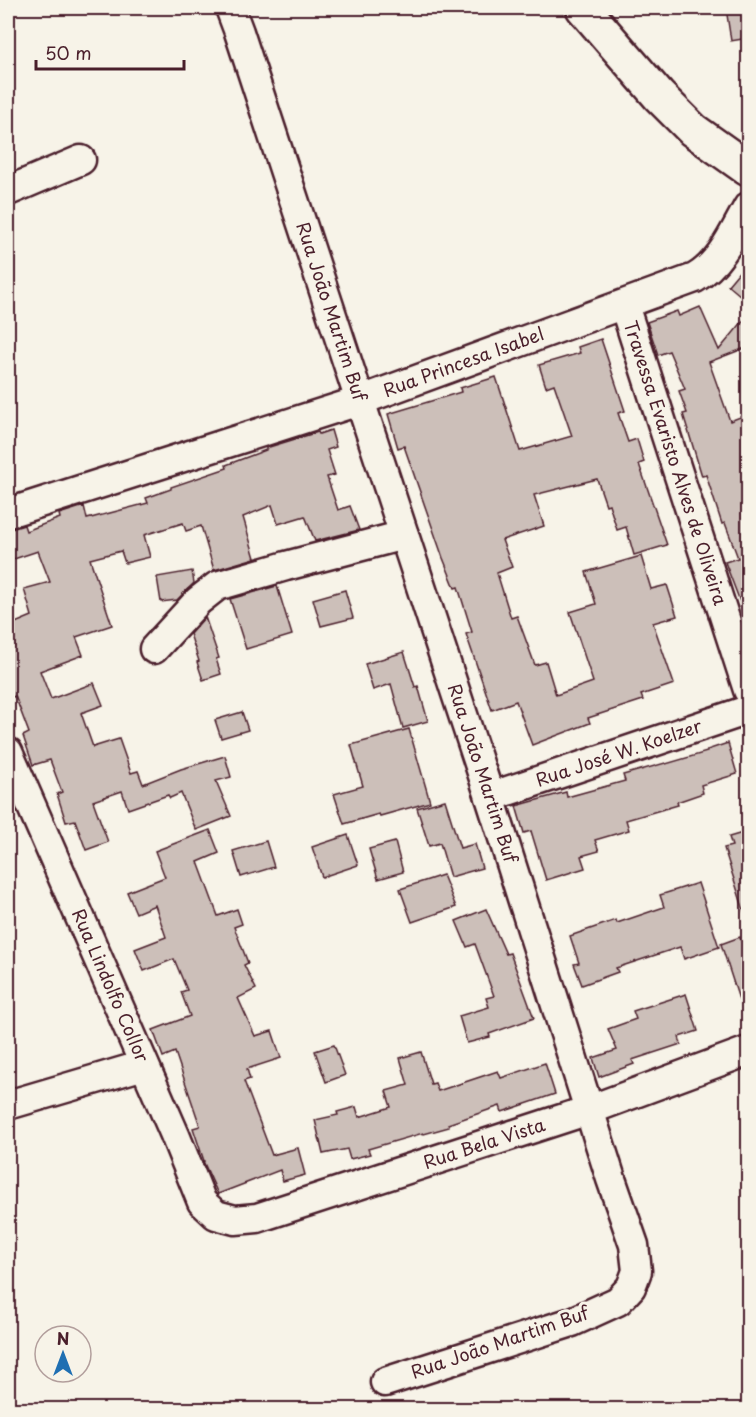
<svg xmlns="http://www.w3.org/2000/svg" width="756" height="1417" font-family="'Playpen Sans',sans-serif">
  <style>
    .building { fill: #ccbfb9; stroke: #4a1f2b; stroke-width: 1.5 }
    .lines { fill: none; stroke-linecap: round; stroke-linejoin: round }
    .minor-casing { stroke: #4a1f2b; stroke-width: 33 }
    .major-casing { stroke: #4a1f2b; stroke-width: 38 }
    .minor { stroke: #f7f3e8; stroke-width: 28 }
    .major { stroke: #f7f3e8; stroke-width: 33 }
    .labels { text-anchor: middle; stroke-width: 6; stroke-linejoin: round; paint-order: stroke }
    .street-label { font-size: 18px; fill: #4a1f2b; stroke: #f7f3e8 }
  </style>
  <rect width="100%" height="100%" fill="#f7f3e8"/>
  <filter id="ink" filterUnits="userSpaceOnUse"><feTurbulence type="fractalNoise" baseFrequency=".0167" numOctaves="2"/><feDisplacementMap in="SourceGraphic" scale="12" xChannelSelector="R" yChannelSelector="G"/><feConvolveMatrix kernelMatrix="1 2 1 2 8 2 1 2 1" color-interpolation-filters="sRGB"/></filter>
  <g filter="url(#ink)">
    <g class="building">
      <polygon points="726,8 748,8 748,38 731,41"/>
      <polygon points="748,261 748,302 728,285"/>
      <polygon points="700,307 719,350 748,315 748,347 709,362 730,421 748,414 748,620 747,620 725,562 738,558 725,523 722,524 706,475 702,476 683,414 687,413 679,391 685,389 669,351 658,355 647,322 677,311 679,316"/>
      <polygon points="601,339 625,411 618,413 628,442 637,439 644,462 639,464 667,545 634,555 626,527 617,530 609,504 606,505 597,479 534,495 544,526 502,540 512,567 497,573 511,618 517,616 535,665 546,662 556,695 593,682 570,612 596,604 586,572 641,556 651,589 667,585 677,616 653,623 674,684 641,695 643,700 588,718 590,723 532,745 516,701 492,710 466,634 472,632 458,587 455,588 443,558 404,446 398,448 388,414 461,392 460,388 496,377 520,451 572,436 554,384 546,387 539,365 580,353 578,347"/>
      <polygon points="331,430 336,447 327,450 335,475 327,477 338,510 350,506 359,530 315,541 305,516 278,524 272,505 243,517 255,558 214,570 201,526 186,531 183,523 144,535 150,557 125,563 121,551 90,559 112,625 76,637 83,655 40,671 51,699 94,683 103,705 81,713 93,747 119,739 131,773 138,771 143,784 181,769 225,756 231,777 216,781 231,816 196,830 181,793 170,798 168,795 128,809 122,791 93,801 108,842 86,850 75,820 66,822 57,794 62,792 50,760 33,765 23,736 29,733 15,696 8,699 8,626 32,616 24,589 50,582 38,551 8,561 8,530 24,525 26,531 60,518 59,514 84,506 87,519 148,503 146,498 171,489 171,487 227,468 226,465 266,450 266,448 318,432 319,434"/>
      <polygon points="192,571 194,583 177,600 161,602 157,577"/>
      <polygon points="277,586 292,635 246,649 230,599"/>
      <polygon points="345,590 353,618 321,626 313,599"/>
      <polygon points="205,617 219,658 216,659 221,674 203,680 197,662 199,661 190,634"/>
      <polygon points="404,652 415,687 418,686 428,721 403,728 391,684 373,690 365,664"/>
      <polygon points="242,712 248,730 221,738 215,720"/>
      <polygon points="409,729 430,802 380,816 379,814 344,824 334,794 363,786 351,745"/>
      <polygon points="728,743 737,774 701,785 703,793 677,802 678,805 626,820 629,830 595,840 599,851 581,856 585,868 546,880 531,831 524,833 516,806 566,792 567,797 625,781 623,775 665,763 666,764 707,752 707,750"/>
      <polygon points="445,800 460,848 475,844 482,868 450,877 440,843 429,846 417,808"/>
      <polygon points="210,830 219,853 198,862 218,916 237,909 242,924 234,927 248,963 244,965 256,989 238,998 255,1036 272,1031 281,1058 247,1069 250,1079 244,1081 272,1155 298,1148 305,1175 283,1181 280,1170 218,1194 203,1161 204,1161 193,1128 200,1126 175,1052 163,1057 153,1030 190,1016 181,992 187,990 174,959 144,971 135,949 166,937 155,905 136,913 127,892 165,877 155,851"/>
      <polygon points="746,832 748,840 748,913 745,914 724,848 732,846 729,837"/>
      <polygon points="348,835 358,865 322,877 312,847"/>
      <polygon points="266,841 274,867 241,877 233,851"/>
      <polygon points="395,842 403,872 378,879 369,849"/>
      <polygon points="443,875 456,907 412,922 400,889"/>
      <polygon points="698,883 719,947 684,959 680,947 616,968 618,972 582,985 574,964 579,963 570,936 616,920 617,923 664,907 660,895"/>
      <polygon points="486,909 506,954 510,953 534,1018 489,1034 490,1037 467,1043 459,1016 489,1007 486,998 494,996 475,944 467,947 456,921"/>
      <polygon points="740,937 748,962 748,1018 745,1018 721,944"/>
      <polygon points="686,994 698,1031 679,1037 681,1044 632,1060 634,1064 599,1077 593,1058 617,1050 608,1029 636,1019 633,1011"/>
      <polygon points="334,1045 345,1075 326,1082 315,1051"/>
      <polygon points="421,1052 431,1084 435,1083 438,1091 498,1071 501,1078 545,1063 555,1094 502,1112 500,1106 448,1124 449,1127 424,1134 423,1133 368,1149 370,1154 350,1159 347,1149 323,1154 315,1120 338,1115 337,1112 356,1107 359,1117 391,1107 386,1091 408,1085 400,1058"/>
    </g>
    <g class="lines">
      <g class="minor-casing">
        <g id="minor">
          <path id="s1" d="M230,8l9,24 251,765 121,382 23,66 3,26 -6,16 -13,14 -46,21 -187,60"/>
          <polyline points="8,191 81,160"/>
          <path id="s2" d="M624,305l124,385"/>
          <path id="s3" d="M8,513l351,-112 336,-123c26,-15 39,-46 53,-71"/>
          <polyline points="154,649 198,601 217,586 286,566 404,535"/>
          <path id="s4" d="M8,752l167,383 27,67 14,13 19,5 22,-2 332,-108 159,-59"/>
          <path id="s5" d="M490,797l258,-87"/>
          <polyline points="8,1105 144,1065"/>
        </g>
      </g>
      <g class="major-casing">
        <polyline id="major" points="583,8 659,96 693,130 748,169"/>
      </g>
      <use href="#minor" class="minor"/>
      <use href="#major" class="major"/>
    </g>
  </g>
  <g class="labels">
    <g class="street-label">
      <text dy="6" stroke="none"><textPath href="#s1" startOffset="320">Rua João Martim Buf</textPath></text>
      <text dy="6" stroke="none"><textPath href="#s3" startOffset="480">Rua Princesa Isabel</textPath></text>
      <text dy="6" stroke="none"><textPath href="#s2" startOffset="166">Travessa Evaristo Alves de Oliveira</textPath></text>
      <text dy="6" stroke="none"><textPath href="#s5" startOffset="136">Rua José W. Koelzer</textPath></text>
      <text dy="6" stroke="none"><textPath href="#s1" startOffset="806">Rua João Martim Buf</textPath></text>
      <text dy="6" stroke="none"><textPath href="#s4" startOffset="255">Rua Lindolfo Collor</textPath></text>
      <text dy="6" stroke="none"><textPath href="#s4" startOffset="790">Rua Bela Vista</textPath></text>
      <text transform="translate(500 1343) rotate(-19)" y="6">Rua João Martim Buf</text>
    </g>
  </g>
  <rect width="756" height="1417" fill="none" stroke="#f7f3e8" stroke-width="30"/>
  <rect x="15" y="15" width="726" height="1387" fill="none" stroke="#4a1f2b" stroke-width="2" filter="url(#ink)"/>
  <g transform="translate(63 1354)"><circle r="28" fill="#f7f3e8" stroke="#b29e9c" stroke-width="1.5"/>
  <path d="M0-4.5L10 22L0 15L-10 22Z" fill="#1f6fb2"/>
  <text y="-9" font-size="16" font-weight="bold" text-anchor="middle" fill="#4a1f2b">N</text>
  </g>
  <path d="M36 60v9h148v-9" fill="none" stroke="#4a1f2b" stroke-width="3"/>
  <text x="45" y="60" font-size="18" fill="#4a1f2b" stroke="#f7f3e8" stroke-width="4.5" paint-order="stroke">50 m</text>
</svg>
